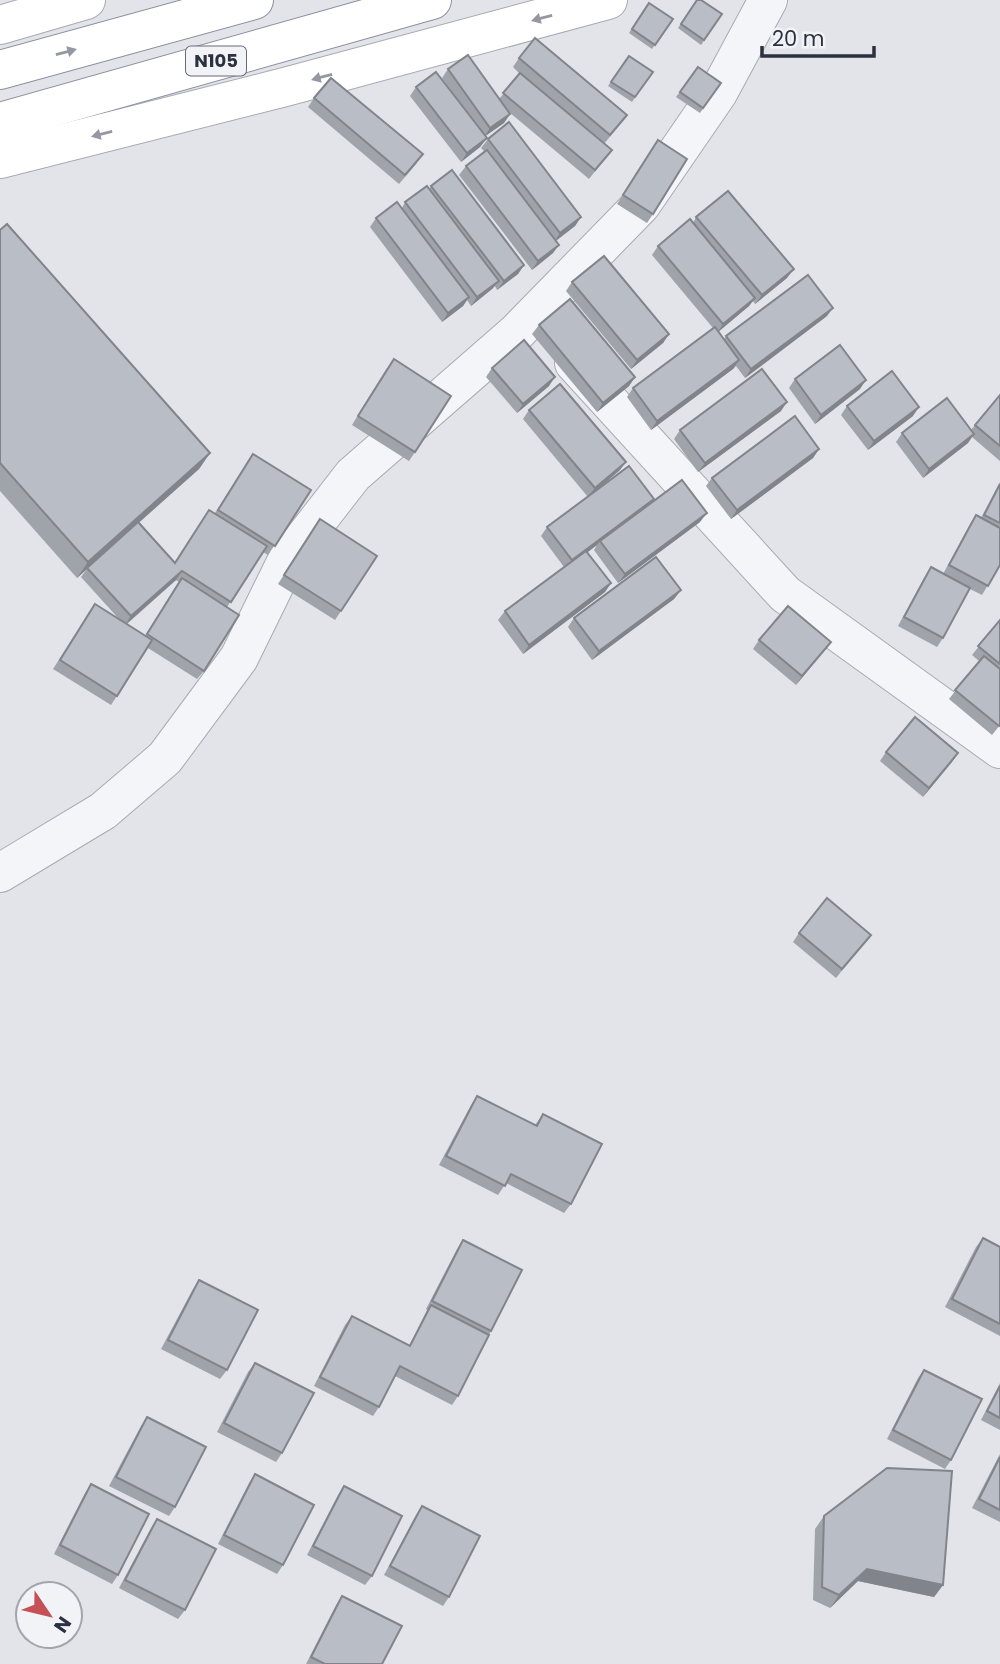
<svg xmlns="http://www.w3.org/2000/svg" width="1000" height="1664" font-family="Poppins,sans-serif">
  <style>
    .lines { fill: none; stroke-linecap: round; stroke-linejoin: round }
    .street-casing { stroke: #a7abb3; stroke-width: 40 }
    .secondary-casing { stroke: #a7abb3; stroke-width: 40 }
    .highway-casing { stroke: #8a909f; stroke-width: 40 }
    .street { stroke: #f4f5f8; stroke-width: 38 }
    .secondary { stroke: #fff; stroke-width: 38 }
    .highway { stroke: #fff; stroke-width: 38 }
    .wall { fill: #9fa3aa; fill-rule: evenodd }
    .shaded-wall { fill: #82848b }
    .building { fill: #b9bdc6; stroke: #82848b; stroke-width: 2 }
    .oneway { fill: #9598a0 }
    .labels { text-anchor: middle; stroke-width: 6; stroke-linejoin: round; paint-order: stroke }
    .shield { fill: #f1f3f7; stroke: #666b77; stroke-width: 2 }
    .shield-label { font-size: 18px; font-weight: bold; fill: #2b3140 }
  </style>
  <rect width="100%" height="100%" fill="#e2e4e9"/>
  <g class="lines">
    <g class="street-casing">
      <g id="street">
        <polyline points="574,363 785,594 1000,749"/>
        <polyline points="0,873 103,811 165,758 239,658 287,560 353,475 517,332 641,205 718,93 768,0"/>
      </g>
    </g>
    <g class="secondary-casing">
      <g id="secondary">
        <polyline points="0,25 86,0"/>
        <polyline points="0,159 285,87 608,0"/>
      </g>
    </g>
    <g class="highway-casing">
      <g id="highway">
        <polyline points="0,70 254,0"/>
        <polyline points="0,122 432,0"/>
      </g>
    </g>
    <use href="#street" class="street"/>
    <use href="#secondary" class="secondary"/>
    <use href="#highway" class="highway"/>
  </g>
  <g class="wall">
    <polygon points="697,0 722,14 701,45 678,28"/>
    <polygon points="649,3 673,19 652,49 629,33"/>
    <polygon points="629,56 653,72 632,102 608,86"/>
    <polygon points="519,58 621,123 604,144 612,150 589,179 509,112 510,114 504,123 485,136 487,138 480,147 461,162 410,96 416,87 459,102 442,78 448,69 499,99 520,74 513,67"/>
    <polygon points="698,67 721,83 700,113 676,97"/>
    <polygon points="314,98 417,163 399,184 308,107"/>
    <polygon points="488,139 581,217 575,226 556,241 553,253 532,270 459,175 466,166 484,151 481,148"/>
    <polygon points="658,140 653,214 647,223 617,204"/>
    <polygon points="431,186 524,265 518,274 497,290 495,286 492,289 471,306 467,300 463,306 442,322 370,227 376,218 402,208 405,202 429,189"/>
    <polygon points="696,217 787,278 755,304 753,301 749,306 719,331 724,339 726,336 827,316 745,378 736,366 733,369 651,430 627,397 633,388 713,328 652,255 658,246 693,223"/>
    <path d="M0,230l210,223 -11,16 -60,53 36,41 40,-50 32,-50 64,27 -43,65 -5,-3 -36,55 -23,64 -7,8 -49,-31 -37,57 -58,-36 36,-56 30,6 -38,-42 6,-8 -10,9 -77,-87zM176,580l3,2 -34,54 -18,-12z"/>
    <polygon points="572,282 669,334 663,343 631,369 566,291"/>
    <polygon points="539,325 635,377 629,386 597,412 532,334"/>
    <polygon points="387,368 415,452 409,461 352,425"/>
    <polygon points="492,368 549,386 517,413 486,377"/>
    <polygon points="795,379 860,389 815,424 789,388"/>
    <polygon points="1000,395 1000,461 972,437 968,443 923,478 896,442 902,433 971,430"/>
    <polygon points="847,406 913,416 868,450 841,415"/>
    <polygon points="529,410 620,470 598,489 654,499 651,503 700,522 618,583 594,550 597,545 588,552 611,583 605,592 523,654 498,620 505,611 564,567 541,536 547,527 588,497 523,419"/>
    <polygon points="781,411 698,472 674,439 680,430"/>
    <polygon points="819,449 813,458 731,519 706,486 712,478"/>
    <polygon points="1000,482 1000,565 982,595 970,589 943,638 937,647 898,626 925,576 931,567 943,574 970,524 976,515 981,518"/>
    <polygon points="314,528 341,611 335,620 278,584"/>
    <polygon points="681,590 674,599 592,660 568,627 574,618"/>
    <polygon points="1000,620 1000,725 992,735 949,699 979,661 972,655"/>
    <polygon points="759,640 831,642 796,685 753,649"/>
    <polygon points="886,752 958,753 923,797 880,761"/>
    <polygon points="799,933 864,943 836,978 793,942"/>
    <polygon points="477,1096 535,1125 543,1114 571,1204 564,1213 506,1183 498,1195 439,1165 471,1105"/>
    <polygon points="983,1238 1000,1247 1000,1336 945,1307 976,1247"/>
    <polygon points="463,1240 491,1331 458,1396 452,1405 395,1376 379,1407 373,1416 314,1386 345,1325 352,1316 409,1346 427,1310 426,1309 457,1249"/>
    <polygon points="199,1280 227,1370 220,1379 161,1349 193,1289"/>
    <polygon points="255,1363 282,1453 276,1462 217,1432 248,1372"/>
    <polygon points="924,1370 951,1460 945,1469 887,1439 918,1378"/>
    <polygon points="1000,1383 1000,1430 981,1420"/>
    <polygon points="147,1417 175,1507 169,1516 109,1486 141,1426"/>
    <polygon points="1000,1454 1000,1522 972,1508"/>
    <polygon points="255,1474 283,1565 277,1574 218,1544 249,1483"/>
    <polygon points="91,1484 118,1575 112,1584 54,1554 85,1493"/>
    <polygon points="344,1486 372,1576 365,1585 307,1555 338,1495"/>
    <polygon points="422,1506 449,1597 443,1606 384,1575 416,1515"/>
    <polygon points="824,1516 943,1585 934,1597 858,1581 830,1608 813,1600 815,1529"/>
    <polygon points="157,1519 185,1610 178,1619 119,1588 151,1528"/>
    <polygon points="342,1596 382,1664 306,1664 336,1605"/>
  </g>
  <g class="shaded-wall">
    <polygon points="510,114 504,123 484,137 490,128"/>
    <polygon points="487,138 480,147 461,162 467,153"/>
    <polygon points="581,217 575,226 554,242 560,233"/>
    <polygon points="559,245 553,253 532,270 538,261"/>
    <polygon points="524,265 518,274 497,290 504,281"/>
    <polygon points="794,269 787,278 755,304 762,295"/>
    <polygon points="499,281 492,289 471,306 477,297"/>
    <polygon points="469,297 463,306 442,322 448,313"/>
    <polygon points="755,298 749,306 717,333 723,324"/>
    <polygon points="833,308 827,316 745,378 751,369"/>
    <polygon points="669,334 663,343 631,369 637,360"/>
    <polygon points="739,360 733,369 651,430 657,421"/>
    <polygon points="555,377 549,386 517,413 523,404"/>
    <polygon points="635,377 629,386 597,412 603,403"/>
    <polygon points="866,380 860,389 815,424 821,415"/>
    <polygon points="787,402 781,411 698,472 705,463"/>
    <polygon points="919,407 913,416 868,450 874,441"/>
    <polygon points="974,434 968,443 923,478 929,469"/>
    <polygon points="819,449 813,458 731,519 737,510"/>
    <polygon points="210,453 199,469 77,578 88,562"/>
    <polygon points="626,462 620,470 588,497 595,488"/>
    <polygon points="654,499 647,508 600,541 597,545 565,569 572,560"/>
    <polygon points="707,513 700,522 618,583 625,574"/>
    <polygon points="182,571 176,580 125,625 131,616"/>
    <polygon points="611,583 605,592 523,654 529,645"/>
    <polygon points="681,590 674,599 592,660 599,651"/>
    <polygon points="831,642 824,651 796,685 802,676"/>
    <polygon points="958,753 952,762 923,797 929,788"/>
    <polygon points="867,1569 943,1585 934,1597 858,1581 830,1608 839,1595"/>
  </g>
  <g class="building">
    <polygon points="697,0 701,0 722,14 704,40 681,24"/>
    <polygon points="649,3 673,19 655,45 632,29"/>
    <polygon points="535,38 627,115 610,135 519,58"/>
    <polygon points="468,55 510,114 490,128 448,69"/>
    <polygon points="629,56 653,72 635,97 611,82"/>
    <polygon points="698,67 721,83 703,108 680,92"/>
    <polygon points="436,72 487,138 467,153 416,87"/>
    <polygon points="520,73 612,150 595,170 503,93"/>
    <polygon points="331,78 423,154 405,175 314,98"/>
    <polygon points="509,122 581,217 560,233 488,139"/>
    <polygon points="658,140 687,159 653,214 623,195"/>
    <polygon points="487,150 559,245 538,261 466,166"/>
    <polygon points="452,170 524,265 504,281 431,186"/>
    <polygon points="427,186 499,281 477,297 405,202"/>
    <polygon points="728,191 794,269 762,295 696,217"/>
    <polygon points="397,202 469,297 448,313 376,218"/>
    <polygon points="690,219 755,298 723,324 658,246"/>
    <polygon points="7,224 210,453 88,562 0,463 0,230"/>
    <polygon points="604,256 669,334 637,360 572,282"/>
    <polygon points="808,275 833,308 751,369 726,336"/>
    <polygon points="570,299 635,377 603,403 539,325"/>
    <polygon points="715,327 739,360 657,421 633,388"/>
    <polygon points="524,340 555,377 523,404 492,368"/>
    <polygon points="840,345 866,380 821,415 795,379"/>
    <polygon points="394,359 451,396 415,452 358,416"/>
    <polygon points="762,369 787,402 705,463 680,430"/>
    <polygon points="892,371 919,407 874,441 847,406"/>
    <polygon points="560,384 626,462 595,488 529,410"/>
    <polygon points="1000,395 1000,446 975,425"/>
    <polygon points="947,398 974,434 929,469 902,433"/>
    <polygon points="795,416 819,449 737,510 712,478"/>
    <polygon points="253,454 311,490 275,546 218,510"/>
    <polygon points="629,466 654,499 572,560 547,527"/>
    <polygon points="682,480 707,513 625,574 600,541"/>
    <polygon points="1000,484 1000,523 984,515"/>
    <polygon points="209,510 267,546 231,602 182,571 131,616 87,568 138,522 175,563"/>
    <polygon points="976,515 1000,528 1000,565 988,586 949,565"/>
    <polygon points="320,519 377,556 341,611 284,575"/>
    <polygon points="586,551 611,583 529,645 505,611"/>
    <polygon points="656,557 681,590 599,651 574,618"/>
    <polygon points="931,567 970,588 943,638 904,617"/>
    <polygon points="182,578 239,615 204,671 147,634"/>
    <polygon points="95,604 152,640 117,696 60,660"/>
    <polygon points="788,606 831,642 802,676 759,640"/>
    <polygon points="1000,620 1000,664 978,646"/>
    <polygon points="984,656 1000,669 1000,724 999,726 955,690"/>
    <polygon points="915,717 958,753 929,788 886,752"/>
    <polygon points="827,898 871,935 842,969 799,933"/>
    <polygon points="477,1096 537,1126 543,1114 602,1144 571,1204 511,1174 505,1186 446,1156"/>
    <polygon points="983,1238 1000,1247 1000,1324 952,1299"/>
    <polygon points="463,1240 522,1270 491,1331 432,1301"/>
    <polygon points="199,1280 258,1310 227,1370 168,1340"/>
    <polygon points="431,1305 489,1335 458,1396 400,1366 379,1407 320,1377 352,1316 410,1346"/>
    <polygon points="255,1363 314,1393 282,1453 224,1423"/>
    <polygon points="924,1370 982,1399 951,1460 893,1430"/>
    <polygon points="1000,1386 1000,1418 987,1411"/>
    <polygon points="147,1417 206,1447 175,1507 116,1477"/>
    <polygon points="1000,1457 1000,1510 979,1499"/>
    <polygon points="887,1468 952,1471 943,1585 867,1569 839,1595 822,1587 824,1516"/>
    <polygon points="255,1474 314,1505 283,1565 224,1535"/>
    <polygon points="91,1484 149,1514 118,1575 60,1545"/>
    <polygon points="344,1486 402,1516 372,1576 313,1546"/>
    <polygon points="422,1506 480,1536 449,1597 390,1566"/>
    <polygon points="157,1519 216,1549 185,1610 125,1580"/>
    <polygon points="342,1596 402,1626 382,1664 325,1664 311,1657"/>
  </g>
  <defs><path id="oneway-solid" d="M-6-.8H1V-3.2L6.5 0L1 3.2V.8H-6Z" transform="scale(1.75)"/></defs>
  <g class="oneway">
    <use href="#oneway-solid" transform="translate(542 18) rotate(165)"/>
    <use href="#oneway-solid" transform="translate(66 52) rotate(-15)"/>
    <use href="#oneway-solid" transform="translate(322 77) rotate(165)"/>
    <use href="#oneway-solid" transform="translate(102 134) rotate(166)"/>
  </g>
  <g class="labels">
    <rect class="shield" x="186" y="46.5" width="60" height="29" rx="5"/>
    <g class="shield-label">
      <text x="216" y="67">N105</text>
    </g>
  </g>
  <g transform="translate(49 1615) rotate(125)"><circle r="33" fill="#f1f3f7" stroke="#a2a5ae" stroke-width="2"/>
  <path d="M0-5L12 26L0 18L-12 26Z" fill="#c55156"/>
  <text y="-10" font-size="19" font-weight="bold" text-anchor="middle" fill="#2b3140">N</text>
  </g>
  <path d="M762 46v10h112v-10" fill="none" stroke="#2b3140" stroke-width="3.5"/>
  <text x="772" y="46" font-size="21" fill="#2b3140" stroke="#f1f3f7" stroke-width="5" paint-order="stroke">20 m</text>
</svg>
